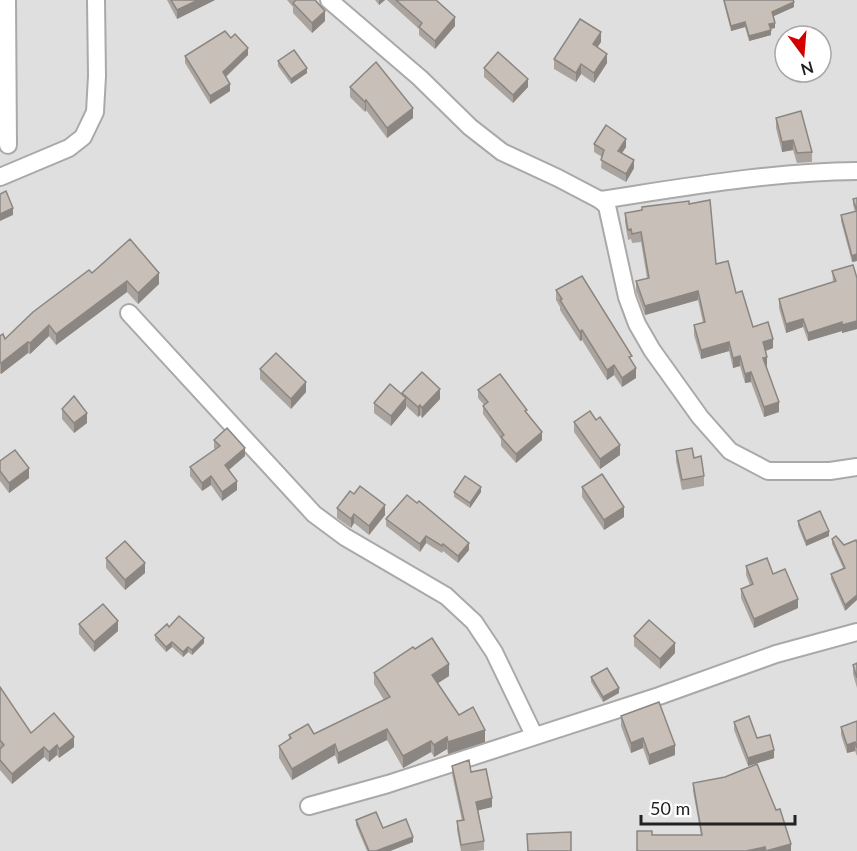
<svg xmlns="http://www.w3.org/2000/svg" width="857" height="851" font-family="Lato,sans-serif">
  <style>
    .residential { fill: #e0dfdf; fill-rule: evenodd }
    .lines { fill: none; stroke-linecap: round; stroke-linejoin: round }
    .street-casing { stroke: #a9a9a9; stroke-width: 20 }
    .street { stroke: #fff; stroke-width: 16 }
    .wall { fill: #aba49e }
    .shaded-wall { fill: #8b8681 }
    .building { fill: #c7bfb8; stroke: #8b8681; stroke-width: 1.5 }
  </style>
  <rect width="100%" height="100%" fill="#f2efe9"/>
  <path class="residential" d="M0,0h857v851h-857zM785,36h36v36h-36z"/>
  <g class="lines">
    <g class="street-casing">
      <g id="street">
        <polyline points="7,0 8,145"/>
        <polyline points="329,0 420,78 470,127 502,152 558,178 600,200 607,206 627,297 637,324 652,350 700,417 730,451 768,471 830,471 857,467"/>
        <polyline points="0,177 69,148 83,137 95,112 97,76 96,0"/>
        <path d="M600,200c86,-13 170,-28 257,-29"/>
        <polyline points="129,313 314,514 345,537 446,596 474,622 494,652 534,735"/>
        <polyline points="309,806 388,784 659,696 776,654 857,632"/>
      </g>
    </g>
    <use href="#street" class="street"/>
  </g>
  <g class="wall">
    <polygon points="167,0 215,0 177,19"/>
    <polygon points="287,0 315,0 325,21 312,33 293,13 293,7"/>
    <polygon points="375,0 385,0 379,5"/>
    <polygon points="387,0 436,0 455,26 435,49 419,35 419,29"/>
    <polygon points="723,0 793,0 794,7 773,16 775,28 770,29 771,35 749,41 745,27 731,31"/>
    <polygon points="231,38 248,55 226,77 230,91 210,104 185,63 185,56"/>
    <polygon points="601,42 597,47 607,63 594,83 581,74 576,82 554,69 554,59"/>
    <polygon points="278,61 307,73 291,84 278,66"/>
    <polygon points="484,68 528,87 513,103 484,77"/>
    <polygon points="350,87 413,118 387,138 366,110 365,112 350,97"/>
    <polygon points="776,118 812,152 812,162 797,163 793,150 782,152 776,128"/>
    <polygon points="594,144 626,147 622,153 634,168 626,182 601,168 602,157 594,152"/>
    <polygon points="857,198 857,261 852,262 841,221 841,215 855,212 853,205 853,199"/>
    <polygon points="689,204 716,264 736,293 753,327 773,348 765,351 767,366 766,367 779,412 764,417 751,382 745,383 740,366 733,368 729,351 701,359 694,335 694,325 703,323 698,300 645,315 636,291 636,281 647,278 641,242 632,243 631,239 628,240 625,222 625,213"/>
    <polygon points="832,271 857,278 857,329 842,333 842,331 808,341 803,327 786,333 779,308 779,299 833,282"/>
    <polygon points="92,273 159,284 138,304 127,292 56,345 49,336 30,354 28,353 1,374 0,373 0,336 5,339"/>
    <polygon points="556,290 632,361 636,378 622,387 614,375 607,380 582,340 580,341 560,310 560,307 556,300"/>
    <polygon points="260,369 306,392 291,409 260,379"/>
    <polygon points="478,390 527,414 542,440 516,463 501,446 501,439 483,414 483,406 484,405 478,398"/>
    <polygon points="402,393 440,399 422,418 420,415 418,417 406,406 406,408 391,426 374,413 374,403 402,394"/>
    <polygon points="62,409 87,423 74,433 62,419"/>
    <polygon points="574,422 620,455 600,469 574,432"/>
    <polygon points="214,440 245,456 229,470 237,490 222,501 211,485 202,491 190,476 190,467 215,449 214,448"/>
    <polygon points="676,451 694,458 704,476 704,486 682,490 676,461"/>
    <polygon points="0,461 29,478 9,493 0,481"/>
    <polygon points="582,487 624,517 604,530 582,497"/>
    <polygon points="454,492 481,492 470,508 454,497"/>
    <polygon points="337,508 385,515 369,535 354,523 351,528 337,518"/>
    <polygon points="386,519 469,550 458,563 443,551 442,553 426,543 420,552 386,526"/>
    <polygon points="798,521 829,536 806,546 798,526"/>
    <polygon points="832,539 844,545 856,540 845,611 831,579 831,574 843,568 832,544"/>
    <polygon points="106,558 145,573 125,590 106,568"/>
    <polygon points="746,566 773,574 798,608 754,628 741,598 741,589 750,585 746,575"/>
    <polygon points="79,624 118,631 94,652 79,634"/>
    <polygon points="169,627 204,643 192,655 188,652 183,657 172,647 166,652 155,640 155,635"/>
    <polygon points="634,636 675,653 660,669 634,646"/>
    <polygon points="415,649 449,676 438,683 459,715 485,742 448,754 447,749 434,757 431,752 403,768 387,740 338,764 335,755 292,780 279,758 279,746 289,739 289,735 314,734 384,700 374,684 374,673"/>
    <polygon points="857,663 857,688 853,674 853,665"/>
    <polygon points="591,677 619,693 603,702 591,682"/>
    <polygon points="0,687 31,733 74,747 59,758 57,755 49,762 44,757 12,784 0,770"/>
    <polygon points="621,716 675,755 649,765 643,748 631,753 621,726"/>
    <polygon points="857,721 857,756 855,751 847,753 841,735 841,727"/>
    <polygon points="734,722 757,738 774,758 748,766 734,730"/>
    <polygon points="452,766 471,772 492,807 478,810 484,841 484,850 477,851 461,851 457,830 457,821 462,821 452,774"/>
    <polygon points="693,783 791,851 637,851 701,835 693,791"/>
    <polygon points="356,820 383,828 413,842 390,851 367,851 356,825"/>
  </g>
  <g class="shaded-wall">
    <polygon points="198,0 215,0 177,19 177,10"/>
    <polygon points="379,0 385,0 379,5"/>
    <polygon points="794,2 794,7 772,17 772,12"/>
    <polygon points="325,11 325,21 312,33 312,23"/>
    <polygon points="455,17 455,26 435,49 435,41"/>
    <polygon points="745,22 745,27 731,31 731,26"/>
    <polygon points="775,23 775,28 769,29 769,24"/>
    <polygon points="771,30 771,35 749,41 749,36"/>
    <polygon points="601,32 601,42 593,54 593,44"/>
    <polygon points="248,48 248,55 223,79 223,72"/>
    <polygon points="607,54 607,63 594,83 594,73"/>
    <polygon points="581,64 581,74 576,82 576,73"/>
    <polygon points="307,68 307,73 291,84 291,79"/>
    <polygon points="528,79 528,87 513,103 513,95"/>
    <polygon points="230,84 230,91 210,104 210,96"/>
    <polygon points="366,100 366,110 365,112 365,102"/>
    <polygon points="413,108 413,118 387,138 387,128"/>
    <polygon points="626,139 626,147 618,159 618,151"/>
    <polygon points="793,140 793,150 782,152 782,142"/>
    <polygon points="634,160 634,168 626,182 626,174"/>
    <polygon points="13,208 13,215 0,221 0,214"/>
    <polygon points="857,254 857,261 852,262 852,256"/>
    <polygon points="159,273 159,284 138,304 138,293"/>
    <polygon points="127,281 127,292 56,345 56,334"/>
    <polygon points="698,291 698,300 645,315 645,306"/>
    <polygon points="803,319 803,327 786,333 786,324"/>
    <polygon points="857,321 857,329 842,333 842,325"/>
    <polygon points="842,322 842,331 808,341 808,333"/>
    <polygon points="49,325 49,336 30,354 30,343"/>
    <polygon points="582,330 582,340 580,341 580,332"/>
    <polygon points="773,339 773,348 763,352 763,342"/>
    <polygon points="28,342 28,353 1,374 1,363"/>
    <polygon points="729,342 729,351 701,359 701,350"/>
    <polygon points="740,356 740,366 733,368 733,358"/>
    <polygon points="767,357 767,366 763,368 763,358"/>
    <polygon points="614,365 614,375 607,380 607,370"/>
    <polygon points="636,368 636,378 622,387 622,378"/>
    <polygon points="751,372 751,382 745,383 745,374"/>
    <polygon points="306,382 306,392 291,409 291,399"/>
    <polygon points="440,389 440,399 422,418 422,408"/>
    <polygon points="406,398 406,408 391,426 391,416"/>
    <polygon points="779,402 779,412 764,417 764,407"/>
    <polygon points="420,405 420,415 418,417 418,407"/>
    <polygon points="87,413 87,423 74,433 74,423"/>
    <polygon points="542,432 542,440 516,463 516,454"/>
    <polygon points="620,445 620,455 600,469 600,459"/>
    <polygon points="245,448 245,456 225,473 225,465"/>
    <polygon points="29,468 29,478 9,493 9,483"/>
    <polygon points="211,476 211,485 202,491 202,483"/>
    <polygon points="237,481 237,490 222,501 222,492"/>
    <polygon points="481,487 481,492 470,508 470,503"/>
    <polygon points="385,505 385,515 369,535 369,526"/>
    <polygon points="624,507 624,517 604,530 604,520"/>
    <polygon points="354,514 354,523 351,528 351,519"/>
    <polygon points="829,531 829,536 806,546 806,541"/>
    <polygon points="426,536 426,543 420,552 420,544"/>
    <polygon points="469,543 469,550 458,563 458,556"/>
    <polygon points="145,563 145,573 125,590 125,580"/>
    <polygon points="857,595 857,600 845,611 845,605"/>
    <polygon points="798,599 798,608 754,628 754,619"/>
    <polygon points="118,621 118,631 94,652 94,642"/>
    <polygon points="204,638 204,643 192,655 192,650"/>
    <polygon points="172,642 172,647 166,652 166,647"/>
    <polygon points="675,643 675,653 660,669 660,659"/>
    <polygon points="188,647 188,652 183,657 183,652"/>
    <polygon points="449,664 449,676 432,687 432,675"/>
    <polygon points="619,688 619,693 603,702 603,697"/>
    <polygon points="387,729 387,740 338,764 338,753"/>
    <polygon points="485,730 485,742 448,754 448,742"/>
    <polygon points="74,737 74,747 59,758 59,749"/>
    <polygon points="447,737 447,749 434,757 434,745"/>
    <polygon points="643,738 643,748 631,753 631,743"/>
    <polygon points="431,741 431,752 403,768 403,756"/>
    <polygon points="855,742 855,751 847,753 847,745"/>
    <polygon points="335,744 335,755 292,780 292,769"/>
    <polygon points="57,745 57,755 49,762 49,752"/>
    <polygon points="675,745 675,755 649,765 649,755"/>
    <polygon points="44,747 44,757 12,784 12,774"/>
    <polygon points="774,750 774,758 748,766 748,758"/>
    <polygon points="492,798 492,807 476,811 476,802"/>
    <polygon points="413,837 413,842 390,851 376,851"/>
    <polygon points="791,844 791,851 766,851"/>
    <polygon points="765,847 765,851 746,851"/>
  </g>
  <g class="building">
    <polygon points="171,0 198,0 177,10"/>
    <polygon points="296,0 315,0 325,11 312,23 293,3"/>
    <polygon points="396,0 436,0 455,17 435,41 419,27 422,23"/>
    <polygon points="724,0 793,0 794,2 772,12 775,23 769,24 771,30 749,36 745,22 731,26"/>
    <polygon points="580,19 601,32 593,44 607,54 594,73 581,64 576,73 554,59"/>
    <polygon points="225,31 231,38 235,34 248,48 223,72 230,84 210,96 185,56"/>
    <polygon points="294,50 307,68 291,79 278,61"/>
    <polygon points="498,52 528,79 513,95 484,68"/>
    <polygon points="376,62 413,108 387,128 366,100 365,102 350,87"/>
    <polygon points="801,111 812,152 797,153 793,140 782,142 776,118"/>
    <polygon points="606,125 626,139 618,151 634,160 626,174 601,160 604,150 594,144"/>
    <polygon points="6,191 13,208 0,214 0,194"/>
    <polygon points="857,198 857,254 852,256 841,215 857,211 853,199"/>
    <polygon points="710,200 716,264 728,261 736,293 742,291 753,327 768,322 773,339 763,342 767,357 763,358 779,402 764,407 751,372 745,374 740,356 733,358 729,342 701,350 694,325 705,322 698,291 645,306 636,281 649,278 641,232 632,234 631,229 628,230 625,213 642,210 642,207 689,201 689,204"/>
    <polygon points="130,239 159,273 138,293 127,281 56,334 49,325 30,343 28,342 1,363 0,362 0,336 3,334 5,339 33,312 89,270 92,273"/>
    <polygon points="853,265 857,278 857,321 842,325 842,322 808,333 803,319 786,324 779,299 836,281 832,271"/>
    <polygon points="582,276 632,356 629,357 636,368 622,378 614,365 607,370 582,330 580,332 560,300 562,299 556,290"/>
    <polygon points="276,353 306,382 291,399 260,369"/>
    <polygon points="422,372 440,389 422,408 420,405 418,407 402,393"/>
    <polygon points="500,374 527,410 525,411 542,432 516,454 501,437 504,435 483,406 488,402 478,390"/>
    <polygon points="390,384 406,398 391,416 374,403"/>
    <polygon points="74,396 87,413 74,423 62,409"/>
    <polygon points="590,411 596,420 600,417 620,445 600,459 574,422"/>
    <polygon points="227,428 245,448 225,465 237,481 222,492 211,476 202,483 190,467 220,446 214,440"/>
    <polygon points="692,448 694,458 701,456 704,476 682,480 676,451"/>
    <polygon points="15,450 29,468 9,483 0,471 0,461"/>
    <polygon points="602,474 624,507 604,520 582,487"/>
    <polygon points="465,476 481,487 470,503 454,492"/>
    <polygon points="360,486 385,505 369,526 354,514 351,519 337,508 350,491 354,494"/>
    <polygon points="407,495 417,503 419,501 469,543 458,556 443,544 442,546 426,536 420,544 386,519"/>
    <polygon points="820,511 829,531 806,541 798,521"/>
    <polygon points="836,536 844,545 856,540 857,543 857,595 845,605 831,574 845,568 832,539"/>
    <polygon points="125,541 145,563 125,580 106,558"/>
    <polygon points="767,558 773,574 785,569 798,599 754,619 741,589 753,584 746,566"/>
    <polygon points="103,604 118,621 94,642 79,624"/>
    <polygon points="179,616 204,638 192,650 188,647 183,652 172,642 166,647 155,635 167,624 169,627"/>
    <polygon points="649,620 675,643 660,659 634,636"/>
    <polygon points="432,638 449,664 432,675 459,715 473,707 485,730 448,742 447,737 434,745 431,741 403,756 387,729 338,753 335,744 292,769 279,746 291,738 289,735 308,724 314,734 390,697 374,673 413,647 415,649"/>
    <polygon points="857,663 857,678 853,665"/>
    <polygon points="607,668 619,688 603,697 591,677"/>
    <polygon points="0,687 31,733 54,713 74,737 59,749 57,745 49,752 44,747 12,774 0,760 0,749 4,745 0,740"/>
    <polygon points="659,702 675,745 649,755 643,738 631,743 621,716"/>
    <polygon points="749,716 757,738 770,735 774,750 748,758 734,722"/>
    <polygon points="857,721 857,748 855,742 847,745 841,727"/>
    <polygon points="469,760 471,772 486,769 492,798 476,802 484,841 461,845 457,821 464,820 452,766"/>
    <polygon points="757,764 776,810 780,809 791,844 766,851 765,847 746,851 637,851 637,831 652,831 652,835 702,835 693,783 725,777"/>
    <polygon points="376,812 383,828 406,819 413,837 376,851 369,851 356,820"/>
    <polygon points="571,832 571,851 528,851 527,834"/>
  </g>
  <g transform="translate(803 54) rotate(164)"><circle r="28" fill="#ffffff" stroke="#a7a7a7" stroke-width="1.5"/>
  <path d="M0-4.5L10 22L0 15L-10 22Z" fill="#d40000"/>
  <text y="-9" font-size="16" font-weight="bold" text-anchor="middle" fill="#222222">N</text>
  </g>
  <path d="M641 815v9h154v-9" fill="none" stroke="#222222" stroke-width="3"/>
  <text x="650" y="815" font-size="18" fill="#222222" stroke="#ffffff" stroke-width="4.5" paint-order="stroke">50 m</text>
</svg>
